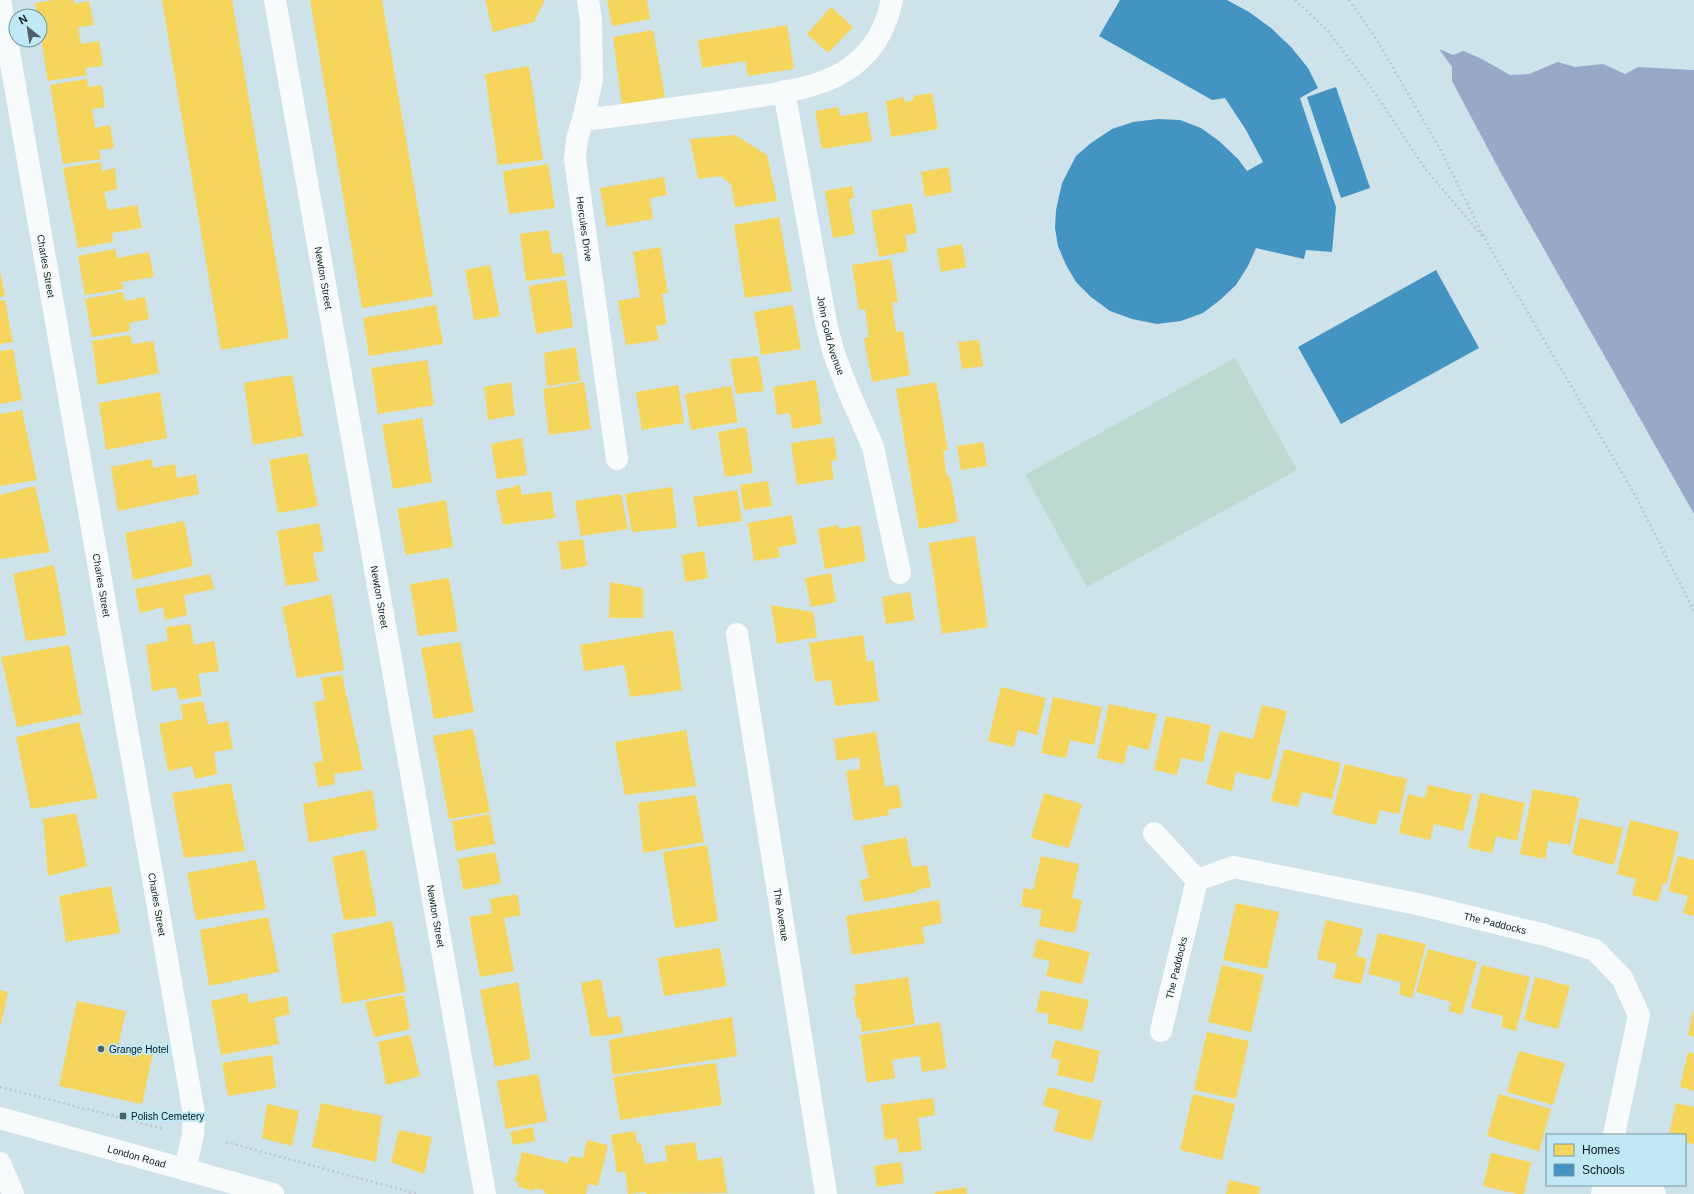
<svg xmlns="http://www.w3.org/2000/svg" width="1694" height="1194" font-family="Arial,sans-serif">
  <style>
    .green { fill: #bdd9d1 }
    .water { fill: #9aa8c8 }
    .homes { fill: #f6d55c }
    .schools { fill: #4393c3 }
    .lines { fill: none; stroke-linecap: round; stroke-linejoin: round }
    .path { stroke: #bec5c8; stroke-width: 2.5; stroke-dasharray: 2 3; stroke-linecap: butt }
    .minor { stroke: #f8fbfc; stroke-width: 22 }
    .secondary { stroke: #f8fbfc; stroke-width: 22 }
    .poi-dot { fill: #4e6065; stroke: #c1e9f5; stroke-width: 1.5 }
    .labels { text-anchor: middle; stroke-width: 4; stroke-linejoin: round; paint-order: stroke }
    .street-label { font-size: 10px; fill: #0a1a1e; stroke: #c1e9f5 }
    .poi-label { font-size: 10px; fill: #0a1a1e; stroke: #c1e9f5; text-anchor: start }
  </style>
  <rect width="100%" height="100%" fill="#cde3e9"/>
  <polygon class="green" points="1235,358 1297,470 1087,587 1025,475"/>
  <polygon class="water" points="1439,49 1453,55 1463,51 1480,58 1510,75 1529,74 1558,62 1575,67 1603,64 1625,74 1638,67 1694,70 1694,514 1502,175 1452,81 1452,67"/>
  <g class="homes">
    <polygon points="54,0 74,0 74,4 89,1 94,25 78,27 81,44 99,41 103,66 85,68 87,75 48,81 40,32 40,16 37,16 35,3"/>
    <polygon points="162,0 232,0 289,338 221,350"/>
    <polygon points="310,0 382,0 433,296 362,308"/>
    <polygon points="485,0 545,0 534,22 493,32"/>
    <polygon points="607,0 647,0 650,19 612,26"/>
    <polygon points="831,7 853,27 828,53 807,34"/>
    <polygon points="787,25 794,69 748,76 745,61 702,68 698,40"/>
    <polygon points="653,30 665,97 622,105 613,37"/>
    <polygon points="529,66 543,160 498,165 485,74"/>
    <polygon points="87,79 88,87 102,85 105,107 92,109 95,128 110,125 114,148 99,150 101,159 63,164 50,85"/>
    <polygon points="932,93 938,129 891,137 886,101 904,97 904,102 914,100 913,96"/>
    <polygon points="838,107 840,116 867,112 872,141 822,149 815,111"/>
    <polygon points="735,135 767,155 777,201 735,207 731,184 720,176 698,179 690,139"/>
    <polygon points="100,162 102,171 115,168 117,189 104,192 108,210 137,205 142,228 112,233 113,242 78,248 63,168"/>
    <polygon points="548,164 555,208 509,214 503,171"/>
    <polygon points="948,167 952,192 925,197 921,172"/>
    <polygon points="664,177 667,195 650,198 653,219 607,227 600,188"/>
    <polygon points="852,186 854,198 849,199 855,234 833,238 825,191"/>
    <polygon points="912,203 917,233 905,235 908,251 879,257 871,211"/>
    <polygon points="779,217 792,291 745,298 734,225"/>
    <polygon points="549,230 552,254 562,253 566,276 526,281 520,234"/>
    <polygon points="962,244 966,267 941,272 937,249"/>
    <polygon points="660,247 668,293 662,294 667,324 656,326 659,340 626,345 618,301 640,297 633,252"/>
    <polygon points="115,249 118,258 149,252 154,277 122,282 123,289 85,295 78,256"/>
    <polygon points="891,259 898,302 892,303 896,332 903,331 910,375 872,382 864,338 869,337 865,309 859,310 852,265"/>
    <polygon points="490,265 500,316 474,320 465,270"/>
    <polygon points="0,270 5,296 0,297"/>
    <polygon points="566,280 573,327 536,334 529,286"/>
    <polygon points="123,292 125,301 145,297 149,319 129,323 130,331 92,337 85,299"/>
    <polygon points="5,300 13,342 0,344 0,301"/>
    <polygon points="436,305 443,344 369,356 363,318"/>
    <polygon points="793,305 801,349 761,355 754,312"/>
    <polygon points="130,335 132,344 153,341 159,373 98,385 92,341"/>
    <polygon points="979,340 983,366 962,369 958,342"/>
    <polygon points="576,347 580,381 547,386 544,353"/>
    <polygon points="13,349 22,400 0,404 0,351"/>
    <polygon points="758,356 764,391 736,394 730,359"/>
    <polygon points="427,360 434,405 378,414 371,368"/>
    <polygon points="292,375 303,436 253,445 244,383"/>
    <polygon points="816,380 822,424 792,429 790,413 777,415 773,387"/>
    <polygon points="511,382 515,415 488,420 484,387"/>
    <polygon points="584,382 591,429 549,435 543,389"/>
    <polygon points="936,382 948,450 943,451 947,477 950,476 958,522 919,529 896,389"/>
    <polygon points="678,385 684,423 642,430 636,392"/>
    <polygon points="731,386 738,422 691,430 685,394"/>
    <polygon points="160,392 167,438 106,450 99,403"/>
    <polygon points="22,410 37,480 0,486 0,414"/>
    <polygon points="422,418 432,482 393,489 382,425"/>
    <polygon points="746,427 753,473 725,477 718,432"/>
    <polygon points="834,437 837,460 831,461 834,479 797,485 791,443"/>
    <polygon points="522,438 527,475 497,479 491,444"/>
    <polygon points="983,442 987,466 961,470 957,446"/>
    <polygon points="307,453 318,506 278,513 269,460"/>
    <polygon points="152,459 153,468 175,464 177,478 196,474 199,494 118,511 111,467"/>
    <polygon points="768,481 772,506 744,510 740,485"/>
    <polygon points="520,485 522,495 551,491 555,518 503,525 496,491"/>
    <polygon points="35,486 50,552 0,559 0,495"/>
    <polygon points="672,487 677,528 632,532 625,494"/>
    <polygon points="737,490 742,521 698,527 693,497"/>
    <polygon points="621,494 628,529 581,536 575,501"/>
    <polygon points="446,500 453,547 406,555 397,509"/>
    <polygon points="792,515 797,544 778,547 780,557 754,561 748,523"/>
    <polygon points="184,521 193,566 133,580 125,533"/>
    <polygon points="319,523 324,551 313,553 318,581 286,586 277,531"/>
    <polygon points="838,525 839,529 860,525 866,561 825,569 818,529"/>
    <polygon points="975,536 988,627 942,634 929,543"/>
    <polygon points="583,539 587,566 562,570 558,542"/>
    <polygon points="704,551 708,578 685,582 682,555"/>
    <polygon points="54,565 67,635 26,641 13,574"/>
    <polygon points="831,573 836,602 811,607 805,578"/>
    <polygon points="210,574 214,589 184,595 187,615 165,620 163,607 140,613 135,589"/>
    <polygon points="449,578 458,631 418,636 410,584"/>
    <polygon points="610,582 643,588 643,618 609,618"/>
    <polygon points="910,592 915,620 886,624 882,597"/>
    <polygon points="331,594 344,670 297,678 282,607"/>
    <polygon points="771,605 813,612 817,637 777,644"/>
    <polygon points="190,624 194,645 214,641 219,671 198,674 202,696 179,700 176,687 152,691 146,645 168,641 166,627"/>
    <polygon points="673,630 682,690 630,697 624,665 584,671 580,645"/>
    <polygon points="863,635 867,662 873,660 879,701 835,706 831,680 815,682 809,643"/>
    <polygon points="460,642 474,712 434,719 421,648"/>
    <polygon points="69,645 82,714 17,727 1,657"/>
    <polygon points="342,675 363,770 334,774 335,784 318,787 314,763 323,761 314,702 325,700 321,678"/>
    <polygon points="1001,687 1046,698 1037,735 1018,730 1014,747 988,741"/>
    <polygon points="1053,697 1102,707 1094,745 1070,740 1066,758 1041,753"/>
    <polygon points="203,701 208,725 228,721 233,749 214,752 217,774 195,779 192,766 168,771 159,724 183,719 180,705"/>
    <polygon points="1109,704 1157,714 1149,750 1128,745 1124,764 1097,758"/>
    <polygon points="1262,705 1287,711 1270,780 1236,772 1232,791 1206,784 1220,731 1253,739"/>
    <polygon points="1166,716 1211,725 1203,762 1181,758 1177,775 1154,770"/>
    <polygon points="79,722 98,798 31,809 16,737"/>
    <polygon points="473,729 490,812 449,819 433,736"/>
    <polygon points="686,730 696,786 625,795 615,742"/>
    <polygon points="876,732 885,787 898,785 902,807 888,810 889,815 854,821 846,771 860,769 859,757 837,761 834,739"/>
    <polygon points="1284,749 1341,763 1332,799 1302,792 1298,807 1271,801"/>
    <polygon points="1345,764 1407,779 1399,814 1380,810 1376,825 1332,814"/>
    <polygon points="231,783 245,851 184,858 172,793"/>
    <polygon points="1428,785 1472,795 1463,831 1434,824 1430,840 1399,833 1408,794 1425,798"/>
    <polygon points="1533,789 1580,798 1570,845 1548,841 1545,859 1520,854"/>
    <polygon points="372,790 378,829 309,843 303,804"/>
    <polygon points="1044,793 1082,804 1069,848 1031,838"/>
    <polygon points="1480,793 1525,803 1517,841 1496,836 1492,853 1468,848"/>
    <polygon points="696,795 704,842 643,853 638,803"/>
    <polygon points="76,813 87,866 48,876 43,819"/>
    <polygon points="490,814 495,844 456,851 452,821"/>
    <polygon points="1580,818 1623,828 1614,865 1572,854"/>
    <polygon points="1630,820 1679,832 1667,884 1663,883 1658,902 1632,895 1636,879 1617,874"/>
    <polygon points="906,837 912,867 927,865 931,887 916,890 917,892 864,902 860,880 869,878 862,846"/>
    <polygon points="707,845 718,921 675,928 663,852"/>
    <polygon points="365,850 377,916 344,920 332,857"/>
    <polygon points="495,852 501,883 463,890 458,859"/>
    <polygon points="1041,856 1079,864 1072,898 1082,900 1075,933 1039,926 1042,910 1021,906 1024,888 1033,890"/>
    <polygon points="1678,856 1694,860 1694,916 1683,913 1688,896 1668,891"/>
    <polygon points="256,860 266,909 196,920 187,873"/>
    <polygon points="111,886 120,933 66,942 59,896"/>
    <polygon points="517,894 521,915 504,918 514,971 480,977 469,917 492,913 490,899"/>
    <polygon points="939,900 942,923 922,927 925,943 852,955 846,916"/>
    <polygon points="1236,903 1279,912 1267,969 1223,960"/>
    <polygon points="268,917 279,972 209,986 200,930"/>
    <polygon points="1326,920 1363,929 1356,956 1367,959 1361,984 1333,978 1337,964 1317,959"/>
    <polygon points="392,921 406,992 342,1004 332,934"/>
    <polygon points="1378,933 1426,944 1412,998 1399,994 1401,982 1368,974"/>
    <polygon points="1037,939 1090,952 1082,984 1046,976 1050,961 1033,957"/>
    <polygon points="720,948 727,986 664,996 657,958"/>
    <polygon points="1428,949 1477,962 1462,1015 1449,1011 1451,1002 1416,992"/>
    <polygon points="1222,965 1264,975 1251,1032 1208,1022"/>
    <polygon points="1482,965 1530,977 1516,1031 1501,1027 1503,1016 1471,1008"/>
    <polygon points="908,977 915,1024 862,1032 860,1018 857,1019 853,996 856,996 854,985"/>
    <polygon points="1535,977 1570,986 1558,1029 1524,1020"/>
    <polygon points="601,979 608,1018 620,1016 623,1033 591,1037 581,983"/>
    <polygon points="518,982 531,1059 495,1067 480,990"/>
    <polygon points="0,990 8,992 1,1024 0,1024"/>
    <polygon points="1041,990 1089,1000 1082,1031 1047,1023 1049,1014 1036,1012"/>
    <polygon points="247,993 249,1003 287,996 290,1014 274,1018 279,1044 221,1055 211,1001"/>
    <polygon points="404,995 410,1029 374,1037 365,1002"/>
    <polygon points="77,1001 126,1011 118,1046 153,1053 142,1104 59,1086"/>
    <polygon points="1693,1012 1694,1012 1694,1037 1688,1035"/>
    <polygon points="732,1017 737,1056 613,1075 609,1040"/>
    <polygon points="940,1022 947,1068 922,1072 920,1056 892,1060 895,1078 867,1083 860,1035"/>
    <polygon points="1207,1032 1249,1041 1236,1099 1194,1090"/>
    <polygon points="410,1035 420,1076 386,1085 378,1042"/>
    <polygon points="1055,1040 1100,1051 1093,1083 1057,1075 1060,1060 1051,1058"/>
    <polygon points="1519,1051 1565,1063 1553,1105 1507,1092"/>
    <polygon points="1688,1052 1694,1054 1694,1091 1680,1087"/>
    <polygon points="272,1055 276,1088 228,1096 222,1063"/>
    <polygon points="716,1063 722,1105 620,1120 613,1077"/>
    <polygon points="538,1074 547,1121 506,1129 497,1081"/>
    <polygon points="1048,1087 1102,1101 1092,1141 1054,1131 1059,1110 1043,1106"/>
    <polygon points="1193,1094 1235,1104 1222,1160 1180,1150"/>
    <polygon points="1499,1094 1551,1109 1539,1151 1487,1136"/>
    <polygon points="933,1098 935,1115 918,1118 922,1150 899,1153 897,1138 885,1140 881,1105"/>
    <polygon points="321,1103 382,1116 376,1162 312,1147"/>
    <polygon points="1676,1103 1694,1107 1694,1144 1685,1142 1685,1135 1669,1135"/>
    <polygon points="267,1104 299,1111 292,1146 262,1138"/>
    <polygon points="533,1127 535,1141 513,1145 510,1132"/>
    <polygon points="399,1130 432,1137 424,1174 391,1162"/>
    <polygon points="635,1131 637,1143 641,1143 645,1164 667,1161 665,1146 695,1142 698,1161 722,1157 727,1193 646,1194 646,1192 628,1194 625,1171 617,1173 611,1135"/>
    <polygon points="587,1140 608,1145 598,1186 588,1184 586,1194 548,1194 543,1193 544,1190 534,1188 534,1191 518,1187 519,1183 515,1181 522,1152 568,1163 570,1156 583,1158"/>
    <polygon points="1491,1153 1531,1162 1524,1194 1517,1194 1483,1186"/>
    <polygon points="901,1162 904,1183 877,1187 874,1166"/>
    <polygon points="1229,1180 1260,1187 1259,1194 1226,1194"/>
    <polygon points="966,1187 967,1194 935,1194 935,1192"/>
  </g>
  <g class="schools">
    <polygon points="1120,0 1227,0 1249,12 1271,28 1291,47 1308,68 1318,88 1300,98 1336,207 1332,252 1306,250 1304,259 1256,248 1248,266 1236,285 1220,300 1203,313 1181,321 1157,324 1132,319 1110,311 1091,297 1076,282 1066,265 1058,246 1055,228 1056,210 1062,183 1076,156 1091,143 1112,129 1133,122 1158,119 1180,120 1201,128 1219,141 1238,159 1247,171 1263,162 1246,130 1225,98 1212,100 1099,36"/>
    <polygon points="1336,87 1370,188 1341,198 1307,97"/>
    <polygon points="1436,270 1479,348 1341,424 1298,347"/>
  </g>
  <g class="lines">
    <g class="path">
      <polyline points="1295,0 1327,30 1370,86 1427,171 1483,237"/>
      <polyline points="1349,0 1377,40 1440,149 1486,241 1635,495 1694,611"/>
      <polyline points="0,1087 164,1129"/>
      <polyline points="226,1142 417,1194"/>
    </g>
    <g class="minor">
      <path id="s1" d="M0,0l194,1114 -1,21 -8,34"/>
      <path id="s2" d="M275,0l210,1194"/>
      <path id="s3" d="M588,0l3,20 1,60 -9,40 -6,19 -2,20 42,300"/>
      <path id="s4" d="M784,91l42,232 8,31 14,36 25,57 27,126"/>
      <path d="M583,120c50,-6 101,-13 151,-20 36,-6 79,-9 111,-29 26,-16 41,-42 47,-71"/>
      <path id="s5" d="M737,634l89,560"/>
      <path id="s6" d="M1154,833l43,47 37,-13 188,38 123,30 50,15 27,28 17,37 -25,120"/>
      <path id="s7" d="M1161,1031l36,-151"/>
      <polyline points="0,1163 13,1194"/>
      <polyline points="1618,1185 1655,1194"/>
      <polyline points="1602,1194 1604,1185"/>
    </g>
    <path class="secondary" id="s8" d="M0,1118l273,76"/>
  </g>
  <g class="poi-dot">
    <circle cx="101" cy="1049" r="4"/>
    <rect x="119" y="1112" width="8" height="8" rx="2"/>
  </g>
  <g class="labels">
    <g class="street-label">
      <text dy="4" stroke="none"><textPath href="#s3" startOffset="232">Hercules Drive</textPath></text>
      <text dy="4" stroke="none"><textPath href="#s1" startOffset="270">Charles Street</textPath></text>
      <text dy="4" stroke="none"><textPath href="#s2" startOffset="282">Newton Street</textPath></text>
      <text dy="4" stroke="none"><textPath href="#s4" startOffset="249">John Gold Avenue</textPath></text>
      <text dy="4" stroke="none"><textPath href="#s1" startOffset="594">Charles Street</textPath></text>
      <text dy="4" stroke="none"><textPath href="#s2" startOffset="606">Newton Street</textPath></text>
      <text dy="4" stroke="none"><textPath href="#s1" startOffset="918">Charles Street</textPath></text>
      <text dy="4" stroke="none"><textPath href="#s5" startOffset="284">The Avenue</textPath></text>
      <text dy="4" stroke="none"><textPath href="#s2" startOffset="930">Newton Street</textPath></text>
      <text dy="4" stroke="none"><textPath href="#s6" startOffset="370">The Paddocks</textPath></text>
      <text dy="4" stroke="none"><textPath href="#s7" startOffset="65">The Paddocks</textPath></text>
      <text dy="4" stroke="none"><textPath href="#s8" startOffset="142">London Road</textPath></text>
    </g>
    <g class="poi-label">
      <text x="109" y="1053">Grange Hotel</text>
      <text x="131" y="1120">Polish Cemetery</text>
    </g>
  </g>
  <rect x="1546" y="1134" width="140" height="52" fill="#c1e9f5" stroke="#78969f"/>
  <rect x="1554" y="1144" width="20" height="12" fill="#f6d55c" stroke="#78969f"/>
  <text x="1582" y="1154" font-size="12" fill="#0a1a1e">Homes</text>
  <rect x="1554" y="1164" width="20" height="12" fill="#4393c3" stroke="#78969f"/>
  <text x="1582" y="1174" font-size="12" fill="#0a1a1e">Schools</text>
  <g transform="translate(28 28) rotate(330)"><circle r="19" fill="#c1e9f5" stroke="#78969f"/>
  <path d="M0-3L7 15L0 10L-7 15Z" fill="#4e6065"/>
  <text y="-6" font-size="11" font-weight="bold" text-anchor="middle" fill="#0a1a1e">N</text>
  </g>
</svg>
